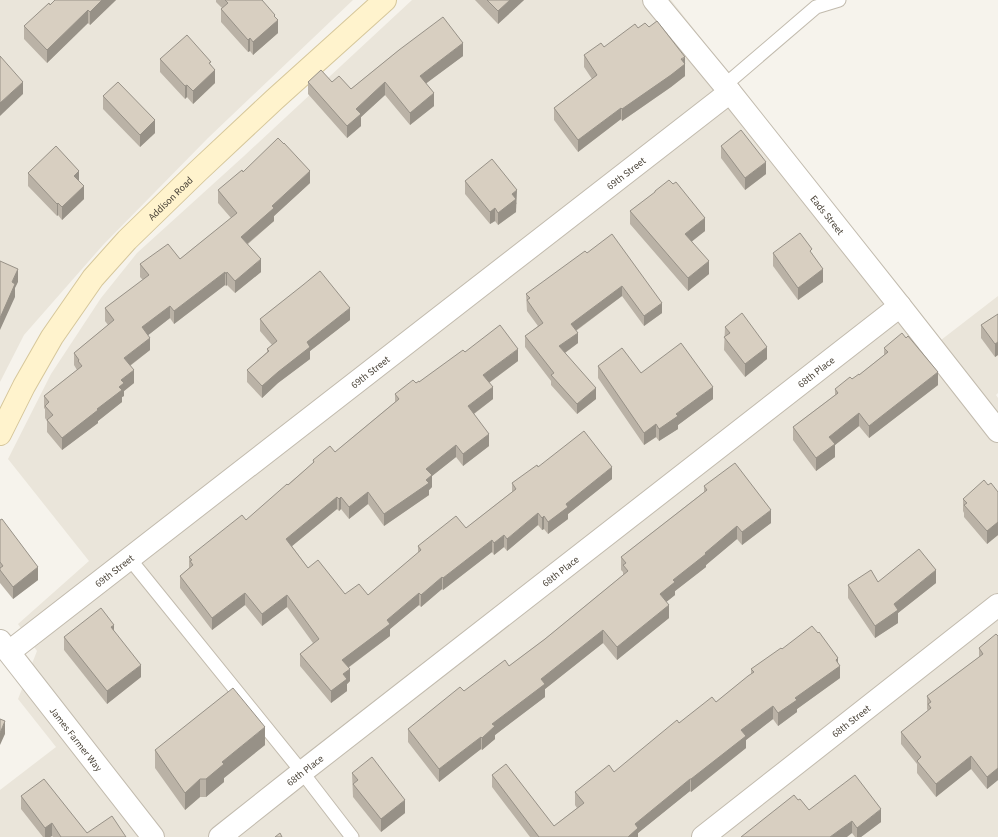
<svg xmlns="http://www.w3.org/2000/svg" width="998" height="837" font-family="'Source Sans 3',sans-serif">
  <style>
    .residential { fill: #eae5da }
    .lines { fill: none; stroke-linecap: round; stroke-linejoin: round }
    .service-casing { stroke: #c2bbae; stroke-width: 15 }
    .minor-casing { stroke: #c2bbae; stroke-width: 24 }
    .secondary-casing { stroke: #d6c79b; stroke-width: 24 }
    .service { stroke: #fff; stroke-width: 13 }
    .minor { stroke: #fff; stroke-width: 22 }
    .secondary { stroke: #fff3cd; stroke-width: 22 }
    .wall { fill: #bab2a6 }
    .shaded-wall { fill: #979187 }
    .building { fill: #d8cfc1; stroke: #979187 }
    .labels { text-anchor: middle; stroke-width: 4; stroke-linejoin: round; paint-order: stroke }
    .street-label { font-size: 10px; fill: #4b4439; stroke: #fff }
  </style>
  <rect width="100%" height="100%" fill="#f6f3ec"/>
  <g class="residential">
    <polygon points="0,0 353,0 208,138 103,245 24,335 0,382"/>
    <polygon points="412,0 671,0 817,185 941,340 998,296 998,393 996,395 998,398 998,837 0,837 0,790 56,747 18,699 37,651 18,624 89,561 8,459 51,374 101,298 137,253 244,156"/>
  </g>
  <g class="lines">
    <g class="service-casing">
      <g id="service">
        <polyline points="725,85 816,7 839,0"/>
        <polyline points="129,558 302,772 352,837"/>
      </g>
    </g>
    <g class="minor-casing">
      <g id="minor">
        <path id="s1" d="M654,0l76,92 170,214 98,125"/>
        <path id="s2" d="M0,641l153,196"/>
        <path id="s3" d="M9,652l721,-560"/>
        <path id="s4" d="M220,837l82,-65 598,-466"/>
        <path id="s5" d="M703,837l295,-232"/>
      </g>
    </g>
    <g class="secondary-casing">
      <g id="secondary">
        <path id="s6" d="M0,434l24,-48 28,-49 41,-59 34,-38 70,-68 78,-73 110,-99"/>
      </g>
    </g>
    <use href="#service" class="service"/>
    <use href="#minor" class="minor"/>
    <use href="#secondary" class="secondary"/>
  </g>
  <g class="wall">
    <polygon points="116,0 90,25 88,23 47,63 24,39 24,26 50,5"/>
    <polygon points="216,0 262,0 275,17 278,33 253,55 250,51 248,52 221,22 221,9 222,8 216,2"/>
    <polygon points="475,0 524,0 498,24"/>
    <polygon points="649,27 685,63 685,76 671,87 622,121 621,119 578,152 554,120 554,108 592,79 584,67 584,55 604,47 638,28"/>
    <polygon points="399,50 463,56 426,83 434,106 410,125 385,95 361,117 361,126 347,138 308,94 308,82 332,82 351,89"/>
    <polygon points="160,59 211,65 215,83 193,104 187,97 185,99 160,72"/>
    <polygon points="103,96 155,133 140,147 103,109"/>
    <polygon points="721,146 766,174 745,190 721,158"/>
    <polygon points="243,172 310,183 274,216 274,221 248,244 261,272 235,293 227,285 226,286 225,285 174,324 170,318 148,335 150,350 130,366 134,383 124,391 124,396 122,397 122,402 98,421 98,423 62,450 47,432 47,421 45,418 45,409 44,408 44,396 77,370 74,365 74,353 108,325 105,321 105,308 143,280 140,277 140,264 180,259 231,218 218,203 218,190"/>
    <polygon points="28,173 79,182 84,199 62,220 58,215 57,216 28,186"/>
    <polygon points="465,181 517,203 516,204 516,212 498,225 495,221 490,224 465,194"/>
    <polygon points="655,191 705,231 691,241 709,274 688,291 630,224 630,211 655,193"/>
    <polygon points="587,253 662,313 644,326 622,296 576,331 578,343 565,353 596,399 577,414 551,385 551,381 525,347 525,336 538,326 527,311 526,294"/>
    <polygon points="773,253 812,253 823,282 798,300 773,266"/>
    <polygon points="303,285 350,320 310,351 310,359 278,383 262,398 247,382 247,370 267,352 267,349 272,345 260,331 260,319 303,286"/>
    <polygon points="998,314 998,355 995,357 981,338 981,325"/>
    <polygon points="725,327 767,359 745,377 724,350"/>
    <polygon points="884,348 938,385 869,438 859,426 835,445 835,457 816,471 793,440 793,427 835,395 835,389 859,375 884,355"/>
    <polygon points="465,352 518,361 489,383 493,399 474,414 489,446 463,466 456,457 432,476 432,487 429,490 429,495 384,526 368,504 349,519 341,509 339,511 337,509 292,546 308,568 345,594 368,595 418,553 418,546 466,528 512,492 512,483 538,467 612,479 568,514 568,519 548,534 544,529 542,530 538,525 507,551 504,547 494,555 492,552 443,590 442,589 421,607 419,605 390,629 390,636 348,668 350,681 347,684 347,691 331,703 300,666 300,654 313,643 287,607 262,626 245,605 212,630 180,588 180,576 189,568 189,557 246,520 313,463 313,460 335,452 395,402 395,394 416,383 419,382"/>
    <polygon points="598,366 641,373 713,399 678,425 678,429 659,441 656,437 644,445 598,378"/>
    <polygon points="988,485 998,492 998,535 987,544 964,517 964,513 963,511 963,499"/>
    <polygon points="704,486 771,523 742,545 737,539 706,565 706,567 675,591 675,595 666,602 669,618 617,660 603,643 545,689 545,697 495,735 495,739 482,750 481,749 473,755 439,782 408,742 408,729 464,691 509,666 545,639 623,575 623,572 621,570 621,557 704,492"/>
    <polygon points="0,520 38,580 13,599 0,583"/>
    <polygon points="878,582 936,583 898,613 898,623 875,638 848,598 848,585"/>
    <polygon points="998,636 998,780 987,789 971,769 936,797 917,773 917,764 901,744 901,732 928,711 927,709 927,696 979,657 979,648"/>
    <polygon points="64,637 141,677 107,704 64,650"/>
    <polygon points="782,649 838,663 840,678 797,709 797,712 778,726 773,719 746,740 746,748 691,792 690,791 638,833 638,837 530,837 492,787 492,775 554,826 577,808 575,805 575,792 614,772 679,723 716,702 751,674 751,669"/>
    <polygon points="265,745 224,778 224,782 206,797 200,797 185,810 155,768 155,750"/>
    <polygon points="352,773 405,813 381,832 353,797"/>
    <polygon points="21,796 87,833 126,837 53,837 52,836 50,837 43,837 21,809"/>
    <polygon points="798,800 809,810 881,822 861,837 855,837 852,833 741,837"/>
  </g>
  <g class="shaded-wall">
    <polygon points="102,0 116,0 90,25 90,12"/>
    <polygon points="510,0 524,0 498,24 498,11"/>
    <polygon points="88,10 88,23 47,63 47,50"/>
    <polygon points="275,15 275,23 278,20 278,33 253,55 253,42"/>
    <polygon points="250,38 250,51 248,52 248,40"/>
    <polygon points="463,43 463,56 420,88 420,76"/>
    <polygon points="685,57 685,76 671,87 622,121 622,109"/>
    <polygon points="215,70 215,83 193,104 193,91"/>
    <polygon points="23,82 23,94 0,116 0,103"/>
    <polygon points="385,82 385,95 361,117 361,126 347,138 347,126 356,109"/>
    <polygon points="187,85 187,97 185,99 185,86"/>
    <polygon points="434,93 434,106 410,125 410,113"/>
    <polygon points="621,108 621,119 578,152 578,140"/>
    <polygon points="155,120 155,133 140,147 140,135"/>
    <polygon points="766,162 766,174 745,190 745,178"/>
    <polygon points="79,171 79,184 74,176"/>
    <polygon points="310,171 310,183 274,216 274,221 241,249 241,237 272,206"/>
    <polygon points="84,186 84,199 62,220 62,207"/>
    <polygon points="517,190 516,212 498,225 498,213 512,194"/>
    <polygon points="58,203 58,215 57,216 57,204"/>
    <polygon points="495,208 495,221 490,224 490,212"/>
    <polygon points="705,218 705,231 685,247 685,234"/>
    <polygon points="261,259 261,272 235,293 235,281"/>
    <polygon points="709,261 709,274 688,291 688,278"/>
    <polygon points="18,269 18,282 15,288 15,297 0,330 0,337 0,318 12,282"/>
    <polygon points="823,269 823,282 798,300 798,288"/>
    <polygon points="225,272 225,285 174,324 174,311"/>
    <polygon points="227,272 227,285 226,286 226,274"/>
    <polygon points="622,286 622,296 571,334 571,324"/>
    <polygon points="662,303 662,313 644,326 644,316"/>
    <polygon points="170,306 170,318 142,340 142,327"/>
    <polygon points="350,308 350,320 310,351 310,359 278,383 262,398 262,386 307,342"/>
    <polygon points="578,333 578,343 559,357 559,346"/>
    <polygon points="150,338 150,350 124,370 124,358"/>
    <polygon points="998,342 998,355 995,357 995,344"/>
    <polygon points="767,347 767,359 745,377 745,364"/>
    <polygon points="518,349 518,361 483,387 483,375"/>
    <polygon points="134,370 134,383 124,391 124,396 122,397 122,402 98,421 98,423 62,450 62,438 97,409 119,387 121,380"/>
    <polygon points="938,372 938,385 869,438 869,426"/>
    <polygon points="493,387 493,399 468,418 468,406"/>
    <polygon points="713,387 713,399 678,425 678,429 659,441 659,429 676,414"/>
    <polygon points="596,388 596,399 577,414 577,404"/>
    <polygon points="859,413 859,426 835,445 835,457 816,471 816,458 829,437"/>
    <polygon points="656,424 656,437 644,445 644,433"/>
    <polygon points="489,434 489,446 463,466 463,454"/>
    <polygon points="456,445 456,457 432,476 432,487 429,490 429,495 384,526 384,514 426,469"/>
    <polygon points="612,467 612,479 568,514 568,519 548,534 548,522 566,504"/>
    <polygon points="368,492 368,504 349,519 349,507"/>
    <polygon points="337,497 337,509 286,551 286,539"/>
    <polygon points="341,497 341,509 339,511 339,499"/>
    <polygon points="771,510 771,523 742,545 742,532"/>
    <polygon points="538,513 538,525 507,551 507,539"/>
    <polygon points="544,516 544,529 542,530 542,518"/>
    <polygon points="998,522 998,535 987,544 987,531"/>
    <polygon points="737,526 737,539 706,565 706,567 675,591 675,595 660,607 660,594 673,580"/>
    <polygon points="504,535 504,547 494,555 494,543"/>
    <polygon points="492,540 492,552 443,590 443,578"/>
    <polygon points="38,567 38,580 13,599 13,587"/>
    <polygon points="936,570 936,583 898,613 898,623 875,638 875,626 894,604"/>
    <polygon points="442,577 442,589 421,607 421,595"/>
    <polygon points="245,593 245,605 212,630 212,618"/>
    <polygon points="419,593 419,605 390,629 390,636 342,672 342,660 387,620"/>
    <polygon points="287,595 287,607 262,626 262,614"/>
    <polygon points="669,605 669,618 617,660 617,647"/>
    <polygon points="114,625 114,637 111,627"/>
    <polygon points="603,630 603,643 545,689 545,697 495,735 495,739 482,750 482,738 492,724 541,679"/>
    <polygon points="838,658 838,667 840,666 840,678 797,709 797,712 778,726 778,713 836,660"/>
    <polygon points="141,665 141,677 107,704 107,691"/>
    <polygon points="350,669 350,681 347,684 347,691 331,703 331,691 343,674"/>
    <polygon points="773,706 773,719 746,740 746,748 691,792 691,779 741,730"/>
    <polygon points="5,721 5,734 0,745 0,733"/>
    <polygon points="265,727 265,745 224,778 224,782 206,797 206,779 222,762"/>
    <polygon points="481,737 481,749 439,782 439,769"/>
    <polygon points="971,756 971,769 936,797 936,784"/>
    <polygon points="998,768 998,780 987,789 987,777"/>
    <polygon points="200,779 200,797 185,810 185,793"/>
    <polygon points="690,779 690,791 638,833 638,837 628,837 635,824"/>
    <polygon points="405,800 405,813 381,832 381,819"/>
    <polygon points="881,809 881,822 861,837 857,837 857,828"/>
    <polygon points="852,821 852,833 847,837 830,837"/>
    <polygon points="52,823 52,836 50,837 45,837 45,828"/>
  </g>
  <g class="building">
    <polygon points="55,0 102,0 90,12 88,10 47,50 24,26 49,3 50,5"/>
    <polygon points="225,0 262,0 275,15 274,16 278,20 253,42 250,38 248,40 221,9 228,3"/>
    <polygon points="487,0 510,0 498,11"/>
    <polygon points="443,17 463,43 420,76 434,93 410,113 385,82 356,109 361,114 347,126 308,82 321,70 332,82 339,76 351,89 399,50"/>
    <polygon points="657,21 685,57 681,59 685,64 671,75 622,109 621,108 578,140 554,108 597,75 584,55 601,43 604,47 635,24 638,28 645,23 649,27"/>
    <polygon points="187,35 211,62 209,63 215,70 193,91 187,85 185,86 160,59"/>
    <polygon points="0,56 23,82 0,103"/>
    <polygon points="118,82 155,120 140,135 103,96"/>
    <polygon points="741,130 766,162 745,178 721,146"/>
    <polygon points="278,138 284,144 284,143 310,171 272,206 274,208 241,237 261,259 235,281 227,272 226,274 225,272 174,311 170,306 142,327 150,338 124,358 134,370 121,380 124,383 119,387 122,390 97,409 98,410 62,438 47,420 53,415 45,406 49,402 44,396 82,366 78,361 79,360 74,353 114,320 105,308 149,275 140,264 168,244 180,259 237,213 218,190 242,170 243,172"/>
    <polygon points="56,146 79,171 74,176 84,186 62,207 58,203 57,204 28,173"/>
    <polygon points="492,159 517,190 512,194 516,199 498,213 495,208 490,212 465,181"/>
    <polygon points="669,180 673,184 676,182 705,218 685,234 709,261 688,278 630,211 655,192 655,191"/>
    <polygon points="800,233 812,249 810,251 823,269 798,288 773,253"/>
    <polygon points="612,234 662,303 644,316 622,286 571,324 578,333 559,346 596,388 577,404 551,375 554,373 525,336 543,323 527,300 530,298 526,294 585,251 587,253"/>
    <polygon points="0,261 18,269 12,282 15,284 0,318"/>
    <polygon points="320,271 350,308 307,342 310,347 278,372 262,386 247,370 269,351 267,349 277,341 260,319 303,285"/>
    <polygon points="742,313 767,347 745,364 724,337 730,333 725,327"/>
    <polygon points="998,314 998,342 995,344 981,325"/>
    <polygon points="500,325 518,349 483,375 493,387 468,406 489,434 463,454 456,445 426,469 432,475 426,480 429,483 384,514 368,492 349,507 341,497 339,499 337,497 286,539 308,568 318,560 345,594 359,584 368,595 421,550 418,546 456,516 466,528 516,489 512,483 537,465 538,467 584,431 612,467 566,504 568,507 548,522 544,516 542,518 538,513 507,539 504,535 494,543 492,540 443,578 442,577 421,595 419,593 387,620 390,624 342,660 350,669 343,674 347,679 331,691 300,654 319,639 287,595 262,614 245,593 212,618 180,576 193,565 190,561 192,560 189,557 242,515 246,520 287,484 288,485 314,462 313,460 330,446 335,452 399,399 395,394 413,380 416,383 419,381 419,382 463,350 465,352"/>
    <polygon points="902,333 906,338 908,336 938,372 869,426 859,413 829,437 835,444 816,458 793,427 838,393 835,389 850,377 852,379 859,374 859,375 888,352 884,348"/>
    <polygon points="681,343 713,387 676,414 678,416 659,429 656,424 644,433 598,366 622,348 641,373"/>
    <polygon points="735,463 771,510 742,532 737,526 705,553 706,554 673,580 675,582 660,594 669,605 617,647 603,630 541,679 545,684 492,724 495,726 482,738 481,737 473,743 439,769 408,729 460,687 464,691 505,660 509,666 545,639 628,571 623,565 626,563 621,557 707,490 704,486"/>
    <polygon points="984,480 988,485 991,483 998,492 998,522 987,531 964,505 967,503 963,499"/>
    <polygon points="2,519 38,567 13,587 0,570 0,568 3,566 0,562 0,520"/>
    <polygon points="919,549 936,570 894,604 898,610 875,626 848,585 871,570 878,582"/>
    <polygon points="101,608 114,625 111,627 141,665 107,691 64,637"/>
    <polygon points="812,626 818,633 819,632 838,658 836,660 840,666 795,698 797,700 778,713 773,706 741,730 746,736 691,779 690,779 635,824 638,828 628,837 539,837 492,775 506,764 554,826 584,803 575,792 609,765 614,772 677,720 679,723 712,697 716,702 748,676 754,672 751,669 781,648 782,649"/>
    <polygon points="996,634 998,636 998,768 987,777 971,756 936,784 917,761 921,757 901,732 931,708 928,704 931,702 927,696 983,654 979,648"/>
    <polygon points="233,688 265,727 222,762 224,764 206,779 200,779 185,793 155,750"/>
    <polygon points="0,719 5,721 0,733"/>
    <polygon points="372,757 405,800 381,819 353,784 358,780 352,773"/>
    <polygon points="855,775 881,809 857,828 852,821 830,837 741,837 794,795 798,800 800,799 809,810"/>
    <polygon points="44,779 87,833 112,816 126,837 61,837 52,823 45,828 21,796"/>
    <polygon points="280,833 282,837 275,837"/>
  </g>
  <g class="labels">
    <g class="street-label">
      <text dy="4" stroke="none"><textPath href="#s3" startOffset="781">69th Street</textPath></text>
      <text dy="4" stroke="none"><textPath href="#s6" startOffset="293">Addison Road</textPath></text>
      <text dy="4" stroke="none"><textPath href="#s1" startOffset="276">Eads Street</textPath></text>
      <text dy="4" stroke="none"><textPath href="#s3" startOffset="457">69th Street</textPath></text>
      <text dy="4" stroke="none"><textPath href="#s4" startOffset="756">68th Place</textPath></text>
      <text dy="4" stroke="none"><textPath href="#s3" startOffset="133">69th Street</textPath></text>
      <text dy="4" stroke="none"><textPath href="#s4" startOffset="432">68th Place</textPath></text>
      <text dy="4" stroke="none"><textPath href="#s5" startOffset="188">68th Street</textPath></text>
      <text dy="4" stroke="none"><textPath href="#s2" startOffset="124">James Farmer Way</textPath></text>
      <text dy="4" stroke="none"><textPath href="#s4" startOffset="108">68th Place</textPath></text>
    </g>
  </g>
</svg>
